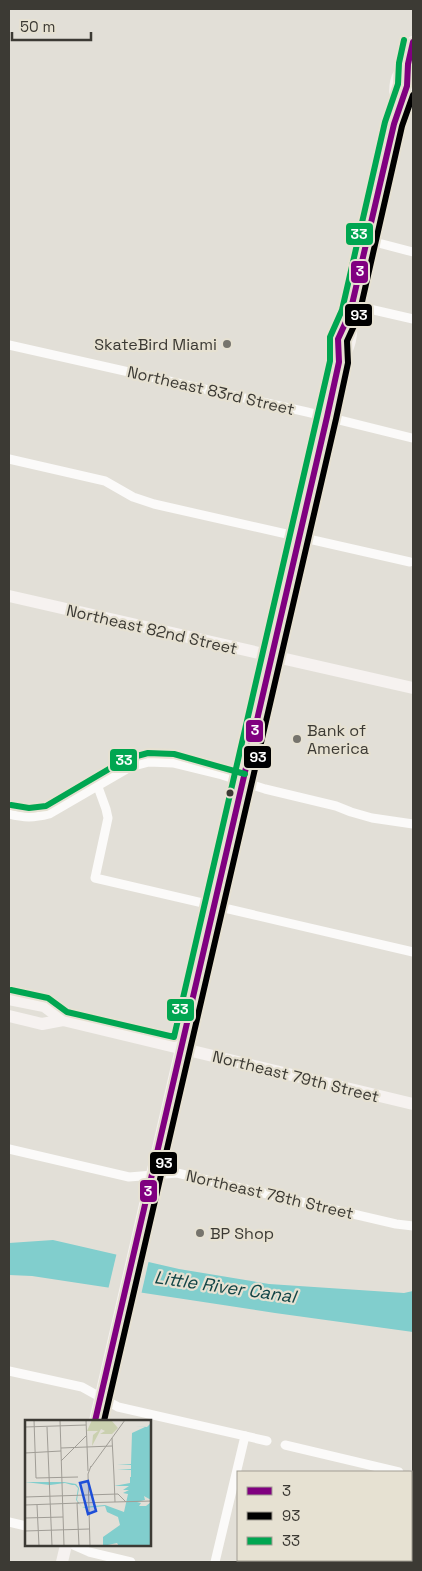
<svg xmlns="http://www.w3.org/2000/svg" width="422" height="1571" font-family="'Space Grotesk',sans-serif">
  <style>
    .water { fill: #81cecd }
    .pier { fill: #e2dfd7 }
    .lines { fill: none; stroke-linecap: round; stroke-linejoin: round }
    .street { stroke: #fbfaf9; stroke-width: 9 }
    .primary { stroke: #f6f2f0; stroke-width: 12 }
    .bus-1-casing { stroke: #e6e1d2; stroke-width: 10 }
    .bus-2-casing { stroke: #e6e1d2; stroke-width: 10 }
    .bus-3-casing { stroke: #e6e1d2; stroke-width: 10 }
    .bus-1 { stroke: #800080; stroke-width: 6 }
    .bus-2 { stroke: #000; stroke-width: 6 }
    .bus-3 { stroke: #00a651; stroke-width: 6 }
    .poi-dot { fill: #76746d; stroke: #e6e1d2; stroke-width: 2 }
    .bus-dot { fill: #3c3a34; stroke: #e6e1d2; stroke-width: 2 }
    .labels { text-anchor: middle; stroke-width: 4.5; stroke-linejoin: round; paint-order: stroke }
    .poi-label { font-size: 16px; fill: #3c3a34; stroke: #e6e1d2; text-anchor: start }
    .street-label { font-size: 16px; fill: #3c3a34; stroke: #e6e1d2 }
    .water-label { font-size: 18px; font-style: italic; fill: #124546; stroke: #e6e1d2 }
    .inset-road { fill: none; stroke: #a09d96; stroke-width: 1 }
    .view { fill: #1d4ed8; fill-opacity: 0.15; stroke: #1d4ed8; stroke-width: 2.5 }
    .inset-edge { fill: none; stroke: #3c3a34; stroke-width: 2.5 }
    .line-badge { stroke: #e6e1d2; stroke-width: 2 }
    .badge-label { font-size: 14px; text-anchor: middle; font-weight: bold; fill: #fff }
  </style>
  <rect width="100%" height="100%" fill="#e2dfd7"/>
  <polygon class="water" points="53,1240 179,1269 269,1284 404,1293 413,1291 413,1332 275,1313 32,1276 9,1275 9,1243"/>
  <polygon class="pier" points="117,1252 149,1260 141,1295 108,1290"/>
  <g class="lines">
    <g class="street">
      <polyline points="367,240 413,252"/>
      <polyline points="352,305 413,319"/>
      <polyline points="9,345 307,412 412,438"/>
      <polyline points="9,459 105,481 133,497 154,504 410,562"/>
      <polyline points="98,787 106,809 108,818 95,878 413,952"/>
      <path d="M9,814c15,4 25,4 40,0l81,-47 19,-5 24,1 49,12 43,14 71,17 15,6 21,6 41,6"/>
      <polyline points="9,1149 129,1177 177,1173 396,1224 413,1226"/>
      <polyline points="9,1371 82,1387 118,1407 267,1441"/>
      <polyline points="285,1445 399,1472"/>
      <polyline points="411,1475 413,1476"/>
      <polyline points="9,1522 26,1526"/>
      <polyline points="73,1545 89,1552 131,1562"/>
      <polyline points="215,1562 245,1436"/>
    </g>
    <g class="primary">
      <path d="M396,109c-1,-18 -4,-33 12,-45"/>
      <path d="M339,362c13,-14 14,-31 11,-49"/>
      <polyline points="9,596 413,688"/>
      <polyline points="9,999 44,1006 63,1020 413,1104"/>
      <polyline points="9,1016 42,1024 63,1020"/>
      <polyline points="95,1421 327,417 339,362 338,339 350,313 394,124 407,86 408,64 413,42"/>
      <polyline points="62,1562 66,1545"/>
    </g>
    <g class="bus-1-casing">
      <polyline id="bus-1" points="95,1421 327,417 339,362 338,339 350,313 394,124 407,86 408,64 413,42"/>
    </g>
    <g class="bus-2-casing">
      <polyline id="bus-2" points="104,1421 336,419 348,363 347,341 359,315 402,126 413,95"/>
    </g>
    <g class="bus-3-casing">
      <g id="bus-3">
        <polyline points="11,805 29,808 46,806 126,759 148,753 174,754 245,774"/>
        <polyline points="11,990 48,998 67,1012 174,1037 325,383 330,361 330,337 342,310 385,122 398,84 399,63 404,40"/>
      </g>
    </g>
    <use href="#bus-1" class="bus-1"/>
    <use href="#bus-2" class="bus-2"/>
    <use href="#bus-3" class="bus-3"/>
  </g>
  <g class="poi-dot">
    <circle cx="227" cy="344" r="5"/>
    <circle cx="297" cy="739" r="5"/>
    <circle cx="200" cy="1233" r="5"/>
  </g>
  <circle class="bus-dot" cx="230" cy="793" r="4.5"/>
  <g class="labels">
    <g class="poi-label">
      <text x="217" y="350" text-anchor="end">SkateBird Miami</text>
      <text x="307" y="736">Bank of<tspan x="307" dy="18">America</tspan></text>
      <text x="210" y="1239">BP Shop</text>
    </g>
    <g class="street-label">
      <text transform="translate(211 390) rotate(13)" y="6">Northeast 83rd Street</text>
      <text transform="translate(152 629) rotate(13)" y="6">Northeast 82nd Street</text>
      <text transform="translate(296 1076) rotate(14)" y="6">Northeast 79th Street</text>
      <text transform="translate(270 1194) rotate(13)" y="6">Northeast 78th Street</text>
    </g>
    <g class="water-label">
      <text transform="translate(225 1287) rotate(8)" y="6">Little River Canal</text>
    </g>
  </g>
  <g transform="translate(25 1420)">
    <rect width="126" height="126" fill="#e2dfd7"/>
    <path d="M67,0h19l7,8 -6,6h-12l5,-3 -4,-2 -9,17 1,-11 5,-4h-11z" fill="#cad0af"/>
    <path d="M126,3v77l-7,-4 1,4 -8,2 4,1 -2,3h7l5,-4v44h-32l-2,-3 -14,3v-9l17,-12 -2,-8 -11,-5 -2,-6 -20,2 -3,-1 -6,-7 2,-12 -3,-3h-3l-7,-2 -15,2 -25,-3h39l12,2 3,4 -2,12 5,7 23,-2 19,7 4,-18 -5,-1 6,-3h-6l6,-4h-15l16,-3v-6h-12h13v-7l-14,-1h14v-4l-14,-1h14l1,-31 13,-6 -11,-1 13,1z" fill="#81cecd"/>
    <path class="inset-road" d="M9,0l2,58 42,-1M35,0l4,126M61,0l2,51M0,7l61,-2M22,7l5,119M87,18l2,38M36,28l51,-2M0,33l36,-2M36,41l25,-25M66,47l34,-47M89,56l1,26M0,77l93,-3 8,8M52,83l2,43M52,83l75,-2M0,85l54,-2M12,85l2,41M0,98l38,-1M0,117v-6l64,-2M65,126l-2,-72 3,-8"/>
    <path class="view" d="M63,61l8,30 -8,3 -8,-31z"/>
    <rect width="126" height="126" class="inset-edge"/>
  </g>
  <g class="line-badge">
    <rect x="345" y="222" width="29" height="24" rx="5" fill="#00a651"/>
    <rect x="350" y="260" width="19" height="24" rx="5" fill="#800080"/>
    <rect x="344" y="303" width="29" height="24" rx="5" fill="#000"/>
    <rect x="245" y="719" width="19" height="24" rx="5" fill="#800080"/>
    <rect x="243" y="745" width="29" height="24" rx="5" fill="#000"/>
    <rect x="109" y="748" width="29" height="24" rx="5" fill="#00a651"/>
    <rect x="166" y="998" width="29" height="24" rx="5" fill="#00a651"/>
    <rect x="149" y="1151" width="29" height="24" rx="5" fill="#000"/>
    <rect x="139" y="1179" width="19" height="24" rx="5" fill="#800080"/>
  </g>
  <g class="badge-label">
    <text x="359" y="239">33</text>
    <text x="360" y="276">3</text>
    <text x="359" y="320">93</text>
    <text x="255" y="735">3</text>
    <text x="258" y="762">93</text>
    <text x="124" y="765">33</text>
    <text x="180" y="1014">33</text>
    <text x="164" y="1168">93</text>
    <text x="148" y="1196">3</text>
  </g>
  <rect width="422" height="1571" fill="none" stroke="#3c3a34" stroke-width="20"/>
  <rect x="237" y="1471" width="175" height="90" fill="#e6e1d2" stroke="#a29e93"/>
  <rect x="247" y="1487" width="25" height="8" fill="#800080" stroke="#a29e93"/>
  <text x="282" y="1496" font-size="15" fill="#3c3a34">3</text>
  <rect x="247" y="1512" width="25" height="8" fill="#000000" stroke="#a29e93"/>
  <text x="282" y="1521" font-size="15" fill="#3c3a34">93</text>
  <rect x="247" y="1537" width="25" height="8" fill="#00a651" stroke="#a29e93"/>
  <text x="282" y="1546" font-size="15" fill="#3c3a34">33</text>
  <path d="M12 32v8h79v-8" fill="none" stroke="#3c3a34" stroke-width="2.5"/>
  <text x="20" y="32" font-size="15" fill="#3c3a34" stroke="#e6e1d2" stroke-width="4" paint-order="stroke">50 m</text>
</svg>
